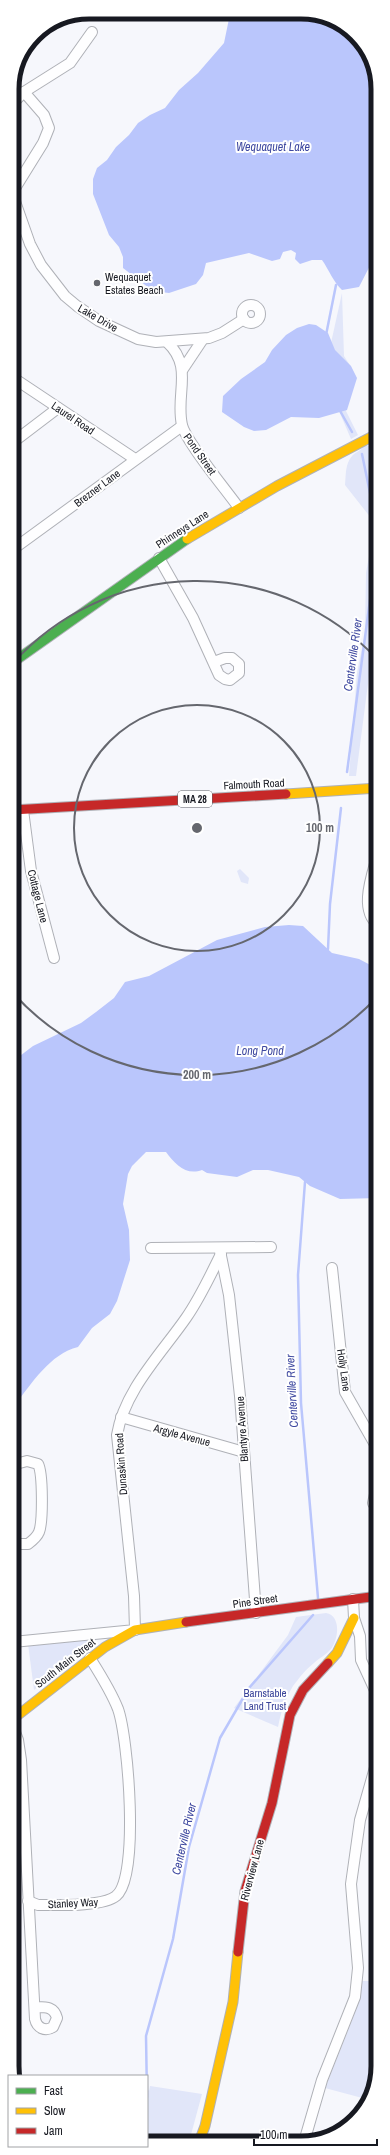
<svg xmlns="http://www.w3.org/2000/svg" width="390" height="2155" font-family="'Archivo Narrow',sans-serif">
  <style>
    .green { fill: #e1e6f9 }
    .water { fill: #bac6fc }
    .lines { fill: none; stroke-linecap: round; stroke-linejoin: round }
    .stream { stroke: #bac6fc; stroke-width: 2.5 }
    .street-casing { stroke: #afb1b7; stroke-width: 12 }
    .fast-casing { stroke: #afb1b7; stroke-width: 11 }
    .slow-casing { stroke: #afb1b7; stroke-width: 11 }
    .jam-casing { stroke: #afb1b7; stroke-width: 11 }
    .street { stroke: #fefeff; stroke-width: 10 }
    .fast { stroke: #4caf50; stroke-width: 9 }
    .slow { stroke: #ffc107; stroke-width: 9 }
    .jam { stroke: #c62828; stroke-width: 9 }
    .ring { fill: none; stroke: #65676e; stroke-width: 2 }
    .poi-dot { fill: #65676e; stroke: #fff; stroke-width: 1.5 }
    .labels { text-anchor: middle; stroke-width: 4; stroke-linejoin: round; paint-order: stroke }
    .shield { fill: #fff; stroke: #5d5e64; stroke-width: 1 }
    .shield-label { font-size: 10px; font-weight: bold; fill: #171921 }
    .poi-label { font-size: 11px; fill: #171921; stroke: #fff; text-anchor: start }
    .street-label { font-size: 11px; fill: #171921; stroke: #fff }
    .park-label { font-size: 11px; fill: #3a449a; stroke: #fff }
    .water-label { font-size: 12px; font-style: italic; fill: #3f49a0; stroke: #fff }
    .rim { fill: none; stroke: #171921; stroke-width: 5 }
    .centre { fill: #65676e; stroke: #fff; stroke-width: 2 }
    .ring-label { font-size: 12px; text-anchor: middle; font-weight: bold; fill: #65676e; stroke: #fff; stroke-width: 4; stroke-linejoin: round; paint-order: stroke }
  </style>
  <rect width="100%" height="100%" fill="#f6f7fc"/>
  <g class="green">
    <polygon points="342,293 344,356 351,367 352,384 346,411 358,435 351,439 339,411 329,352"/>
    <path d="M364,446h7l6,7v32l-4,2 4,19 1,66 -6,26 4,24 -20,154h-7l8,-103 8,-40 1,-60 7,-39 -2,-16 -26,-33c1,-10 0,-21 7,-29 3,-4 9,-5 12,-10z"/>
    <polygon points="240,869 249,878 248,884 241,882 237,871"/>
    <path d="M326,1613c16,3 12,27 5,36 -5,6 -12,9 -17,14 -8,6 -15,15 -21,23 -8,13 -12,26 -15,41l-44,-19 54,-73 8,-18z"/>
    <polygon points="97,1639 34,1690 28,1644"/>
    <polygon points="361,1981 378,1981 378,2066 366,2099 325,2088 354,2015"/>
    <polygon points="150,2086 202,2094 189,2142 147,2142 147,2088 149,2091"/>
  </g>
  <g class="water">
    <path d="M230,14l90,1 39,24 18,41v172l-18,35 -17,3c-8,-7 -13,-20 -20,-30h-10l-12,4 -5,-5 1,-6 -5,-3 -8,2 -3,7 -8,2 -23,-8 -43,10 -3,12 -7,9 -27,9 -16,-2 -30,-23v-11l-4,-10 -10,-12 -16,-41v-15l4,-11 10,-8 9,-13 13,-12 9,-12 12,-8 15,-7 14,-18 19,-17 26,-30z"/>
    <polygon points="309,324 316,325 328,333 335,350 351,366 357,378 347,410 319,418 291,417 266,430 254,431 244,427 222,412 223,396 241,379 265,362 272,350 286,335 297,328"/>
    <path d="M289,925l14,1 29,27 27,6 19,10v229l-38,1 -30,-13 -11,-9 -31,-7h-15l-16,7 -30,-4 -5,-3c-16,6 -27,-6 -36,-18h-20l-14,14 -4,8 -5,30 6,26 1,30 -13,41 -7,13 -18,14 -14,19c-28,7 -46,36 -63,58l-3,2v-345l21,-16 48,-23 15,-11 18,-14 11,-16 24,-6 68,-36 48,-13z"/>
  </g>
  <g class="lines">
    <g class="stream">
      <polyline points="326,335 336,285"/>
      <polyline points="339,409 352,432"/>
      <polyline points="362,454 378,532"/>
      <polyline points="347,772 378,540"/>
      <polyline points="328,949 330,904 341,808"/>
      <polyline points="305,1182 298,1275 301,1403 318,1598"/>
      <polyline points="147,2097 146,2036 173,1939 189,1847 220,1738 249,1688 313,1615"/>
    </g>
    <g class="street-casing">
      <g id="street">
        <polyline points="12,104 24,92 70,63 92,32"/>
        <polyline points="12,193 30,244 41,265 65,296 77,306 99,321 138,339 156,342 209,338 222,333 244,319"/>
        <polyline points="12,193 43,143 49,128 44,115 24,92"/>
        <circle cx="251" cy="314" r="9"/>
        <path d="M167,342c27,25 8,52 15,83 4,17 45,66 57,83"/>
        <polyline points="183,369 203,339"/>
        <polyline points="12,377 135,459"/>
        <polyline points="12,443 58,408"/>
        <polyline points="12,550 182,426"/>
        <polyline points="159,558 193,618 219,675 225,679 230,680 239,673 239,664 232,658 225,658 214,662"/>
        <polyline points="23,810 31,871 54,958"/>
        <path d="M378,853c-5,20 -20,56 0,72"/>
        <polyline points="151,1248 271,1247"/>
        <polyline points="220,1251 229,1295 240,1396 256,1613"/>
        <polyline points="332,1268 345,1392 377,1448 377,1485 373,1503 378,1511"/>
        <polyline points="121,1417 244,1452"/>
        <path d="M12,1465l15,-4 11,3c5,9 5,58 1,68 -2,5 -7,9 -11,12h-15"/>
        <polyline points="353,1599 354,1618 360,1636 361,1660 378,1697"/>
        <path d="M13,1642l122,-12 -1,-34 -17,-161c7,-44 44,-81 69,-117 14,-20 24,-42 35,-64"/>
        <path d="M13,1727l5,13 3,20 14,259c2,9 10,13 18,8l4,-9c-3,-12 -12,-11 -22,-11"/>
        <path d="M28,1901l10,4c18,0 65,2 78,-9 24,-19 12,-159 2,-187 -7,-18 -18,-35 -28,-51"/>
        <polyline points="304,2142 322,2080 355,1997 358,1968 351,1884 360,1820 378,1757"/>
      </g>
    </g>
    <g class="fast-casing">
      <polyline id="fast" points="12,663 187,539"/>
    </g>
    <g class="slow-casing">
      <g id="slow">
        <polyline points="187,539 277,486 377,434"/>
        <polyline points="286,794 378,788"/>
        <polyline points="328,1663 337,1653 354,1618"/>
        <polyline points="13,1719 105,1647 135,1630 186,1622"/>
        <polyline points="199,2142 205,2126 233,2002 238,1952"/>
      </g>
    </g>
    <g class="jam-casing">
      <g id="jam">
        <polyline points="12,810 286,794"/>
        <polyline points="186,1622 378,1596"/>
        <polyline points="238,1952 245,1891 272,1803 290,1715 303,1690 328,1663"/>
      </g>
    </g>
    <use href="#street" class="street"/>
    <use href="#fast" class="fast"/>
    <use href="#slow" class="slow"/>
    <use href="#jam" class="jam"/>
  </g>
  <g class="ring">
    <circle cx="197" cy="828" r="123"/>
    <path d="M378 996A247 247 0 0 1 13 993M13 663A247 247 0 0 1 376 658"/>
  </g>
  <circle class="poi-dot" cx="97" cy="283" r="4"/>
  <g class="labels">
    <rect class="shield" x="178" y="791" width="34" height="16" rx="3"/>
    <g class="shield-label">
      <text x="195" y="803">MA 28</text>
    </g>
    <g class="poi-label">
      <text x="105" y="281">Wequaquet<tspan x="105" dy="13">Estates Beach</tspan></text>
    </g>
    <g class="street-label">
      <text transform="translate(98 318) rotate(30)" y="4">Lake Drive</text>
      <text transform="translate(73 418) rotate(34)" y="4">Laurel Road</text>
      <text transform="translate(200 454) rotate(55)" y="4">Pond Street</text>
      <text transform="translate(97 488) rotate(-37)" y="4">Brezner Lane</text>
      <text transform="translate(182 529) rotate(-33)" y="4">Phinneys Lane</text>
      <text transform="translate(254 784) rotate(-3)" y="4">Falmouth Road</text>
      <text transform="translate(38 896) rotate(76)" y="4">Cottage Lane</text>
      <text transform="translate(344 1370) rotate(82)" y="4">Holly Lane</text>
      <text transform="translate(242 1429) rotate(-94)" y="4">Blantyre Avenue</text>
      <text transform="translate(182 1435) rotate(15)" y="4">Argyle Avenue</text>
      <text transform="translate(121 1464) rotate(-94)" y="4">Dunaskin Road</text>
      <text transform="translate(255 1601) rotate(-8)" y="4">Pine Street</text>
      <text transform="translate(65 1663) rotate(-38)" y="4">South Main Street</text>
      <text transform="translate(252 1870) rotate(-75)" y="4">Riverview Lane</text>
      <text transform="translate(73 1903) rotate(-3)" y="4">Stanley Way</text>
    </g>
    <g class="park-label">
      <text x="265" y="1697">Barnstable<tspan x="265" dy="13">Land Trust</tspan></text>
    </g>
    <g class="water-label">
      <text x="273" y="151">Wequaquet Lake</text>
      <text transform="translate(353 655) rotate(-82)" y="4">Centerville River</text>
      <text x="260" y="1055">Long Pond</text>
      <text transform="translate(292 1391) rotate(-93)" y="4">Centerville River</text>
      <text transform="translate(184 1839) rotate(-77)" y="4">Centerville River</text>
    </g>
  </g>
  <path d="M0 0H390V2155H0ZM89 19H301A70 70 0 0 1 371 89V2066A70 70 0 0 1 301 2136H89A70 70 0 0 1 19 2066V89A70 70 0 0 1 89 19Z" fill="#fff" fill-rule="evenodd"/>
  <path class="rim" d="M89 19H301A70 70 0 0 1 371 89V2066A70 70 0 0 1 301 2136H89A70 70 0 0 1 19 2066V89A70 70 0 0 1 89 19Z"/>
  <circle cx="197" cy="828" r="6" class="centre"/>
  <g class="ring-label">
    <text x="320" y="832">100 m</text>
    <text x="197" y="1079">200 m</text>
  </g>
  <rect x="8" y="2075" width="140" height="72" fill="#ffffff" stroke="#a2a3a6"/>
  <rect x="16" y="2088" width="20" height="6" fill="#4caf50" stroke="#a2a3a6"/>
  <text x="44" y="2095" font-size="12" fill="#171921">Fast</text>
  <rect x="16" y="2108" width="20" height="6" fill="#ffc107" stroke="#a2a3a6"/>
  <text x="44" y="2115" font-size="12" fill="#171921">Slow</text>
  <rect x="16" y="2128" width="20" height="6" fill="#c62828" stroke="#a2a3a6"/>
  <text x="44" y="2135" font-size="12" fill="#171921">Jam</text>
  <path d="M254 2139v6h123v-6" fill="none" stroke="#171921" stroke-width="2"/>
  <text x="260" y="2139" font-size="12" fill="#171921" stroke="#ffffff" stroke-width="3" paint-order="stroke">100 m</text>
</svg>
